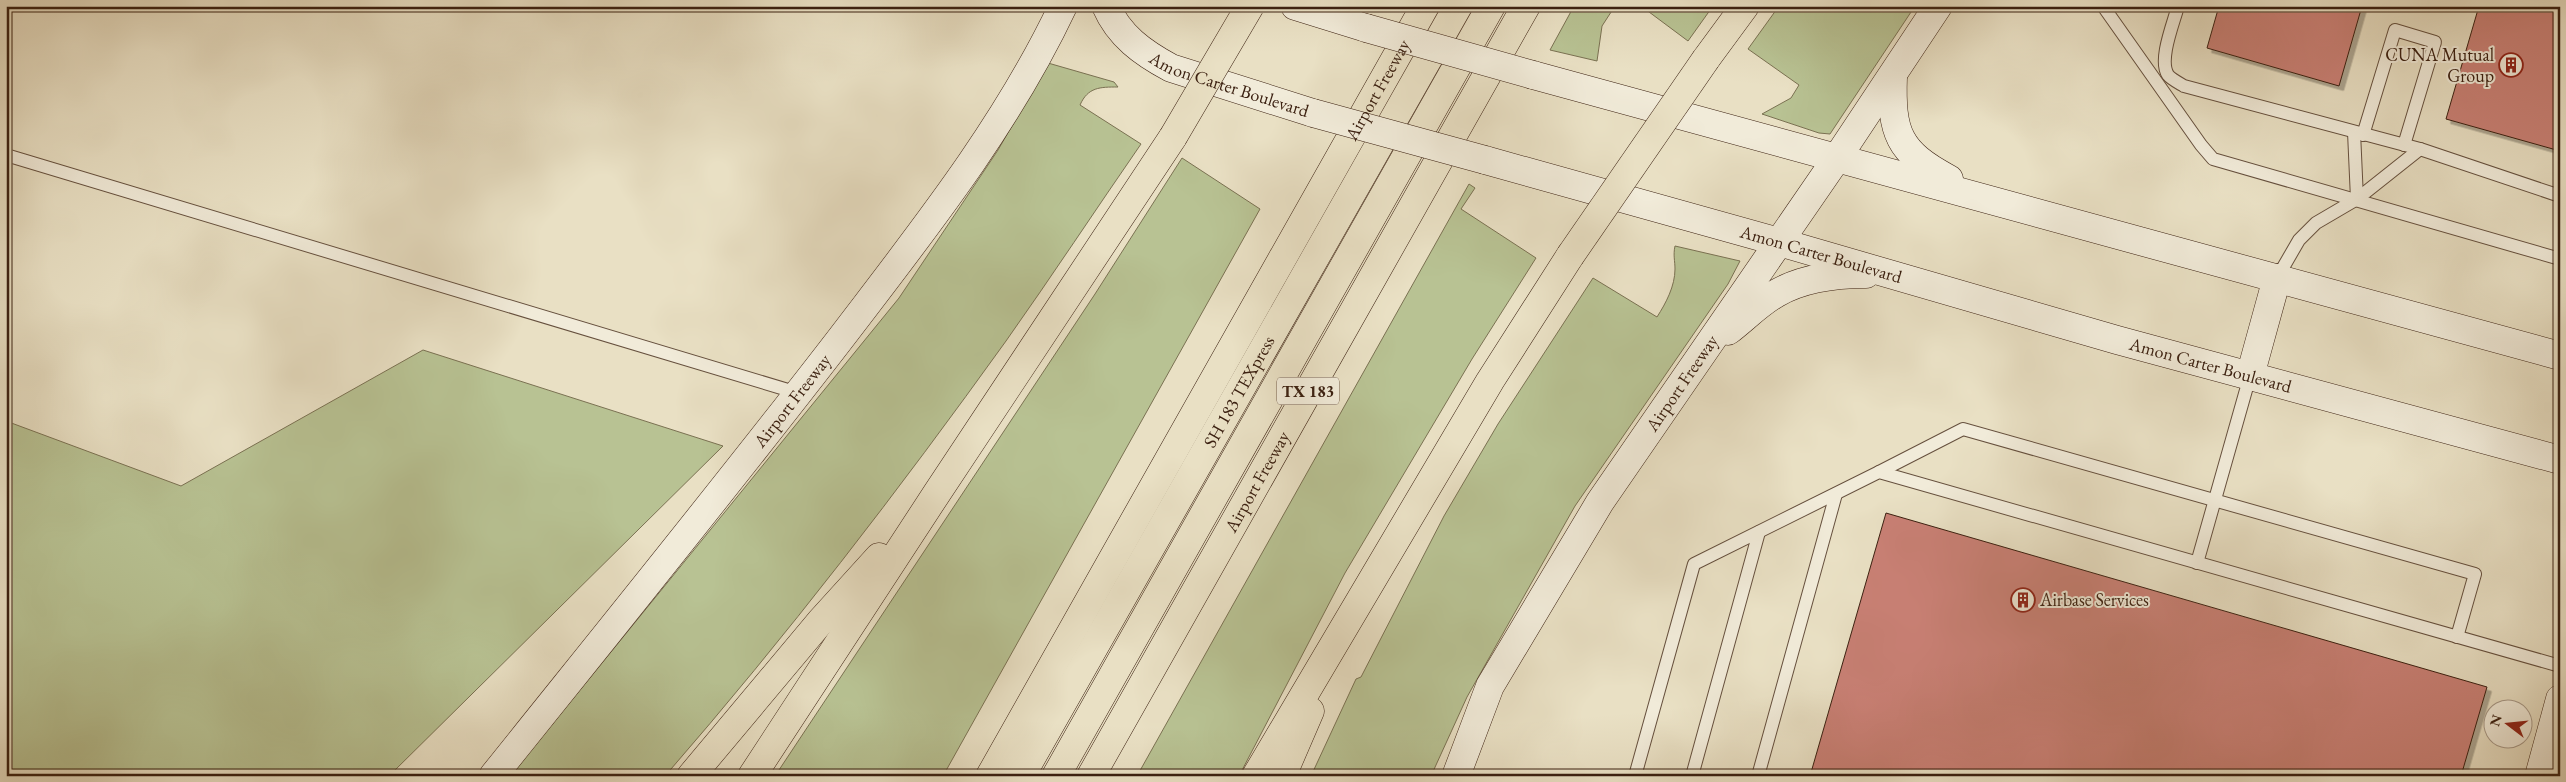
<svg xmlns="http://www.w3.org/2000/svg" width="2566" height="782" font-family="'EB Garamond',serif">
  <style>
    .green { fill: #b8c293; stroke: #7a7152 }
    .building { fill: #c98075; stroke: #3b2011; filter: url(#shadow) }
    .lines { fill: none; stroke-linecap: round; stroke-linejoin: round }
    .lane-casing { stroke: #66503e; stroke-width: 14 }
    .secondary-casing { stroke: #3b2011; stroke-width: 29 }
    .highway-casing { stroke: #3b2011; stroke-width: 29 }
    .lane { stroke: #f1ebd9; stroke-width: 12 }
    .secondary { stroke: #f1ebd9; stroke-width: 28 }
    .highway { stroke: #e9e0c4; stroke-width: 28 }
    .secondary-bridge-casing { stroke: #3b2011; stroke-width: 29; stroke-linecap: butt }
    .highway-bridge-casing { stroke: #3b2011; stroke-width: 29; stroke-linecap: butt }
    .secondary-bridge { stroke: #f1ebd9; stroke-width: 28 }
    .highway-bridge { stroke: #e9e0c4; stroke-width: 28 }
    .labels { text-anchor: middle; stroke-width: 4; stroke-linejoin: round; paint-order: stroke }
    .shield { fill: #f1ebd9; stroke: #725d4d; stroke-width: 1 }
    .shield-label { font-size: 16px; font-weight: bold; fill: #3b2011 }
    .poi-label { font-size: 18px; fill: #3b2011; stroke: #f1ebd9; text-anchor: end }
    .street-label { font-size: 18px; fill: #3b2011; stroke: #f1ebd9 }
  </style>
  <defs>
    <filter id="shadow"><feDropShadow dx="4.5" dy="4.5" stdDeviation="0" flood-color="#0004"/></filter>
  </defs>
  <rect width="100%" height="100%" fill="#e9e0c4"/>
  <filter id="stains"><feTurbulence type="fractalNoise" baseFrequency=".004" numOctaves="4"/><feColorMatrix values="0 0 0 0 .2 0 0 0 0 .09 0 0 0 0 .02 0 0 0 .5 -.17"/></filter>
  <radialGradient id="worn" r=".72"><stop offset=".6" stop-color="#630" stop-opacity="0"/><stop offset="1" stop-color="#630" stop-opacity=".3"/></radialGradient>
  <g class="green">
    <polygon points="1574,6 1615,6 1602,26 1597,61 1550,50"/>
    <polygon points="1641,6 1713,6 1688,41"/>
    <polygon points="1779,6 1915,6 1830,134 1819,133 1762,114 1791,98 1799,85 1748,49"/>
    <path d="M1048,63l66,19 4,5c-18,0 -30,0 -38,18l61,39c-45,65 -89,132 -135,197 -107,149 -220,296 -341,435h-155l389,-478 99,-148z"/>
    <polygon points="1182,158 1260,209 943,776 775,776 1095,294"/>
    <polygon points="1469,184 1475,188 1461,209 1536,258 1472,359 1345,573 1239,776 1137,776"/>
    <path d="M1675,246l65,15 -12,23 -153,222 -108,191 -36,79h-120l45,-97 5,-2 83,-161 54,-92 95,-146 64,39c9,-14 18,-31 18,-48 0,-8 -2,-14 0,-23z"/>
    <polygon points="423,350 723,446 389,776 6,776 6,421 181,486"/>
  </g>
  <g class="building">
    <polygon points="2219,6 2362,6 2339,86 2207,48"/>
    <polygon points="2479,6 2560,6 2560,151 2446,119"/>
    <polygon points="1886,513 2487,687 2461,776 1810,776"/>
  </g>
  <g class="lines">
    <g class="lane-casing">
      <g id="lane">
        <polyline points="2103,6 2201,145 2213,159 2560,259"/>
        <path d="M2178,6c-4,16 -20,54 -10,69 3,4 11,8 16,11l236,63 140,47"/>
        <polyline points="2354,132 2357,199"/>
        <polyline points="2363,135 2395,30 2435,42 2404,145"/>
        <polyline points="6,155 798,393"/>
        <polyline points="2277,278 2299,240 2316,223 2357,199 2420,149"/>
        <polyline points="1879,472 1963,429 2475,574 2457,637"/>
        <polyline points="2197,563 2250,376"/>
        <polyline points="1635,776 1694,564 1879,472 2560,666"/>
        <polyline points="1692,776 1759,532"/>
        <polyline points="1758,776 1836,494"/>
      </g>
    </g>
    <g class="secondary-casing">
      <g id="secondary">
        <path id="s1" d="M1106,6c13,30 37,47 65,62l142,45"/>
        <polyline points="1295,6 1366,28"/>
        <polyline points="1533,75 2560,356"/>
        <path d="M1893,76c-2,57 5,76 56,103"/>
        <path id="s2" d="M1485,160l294,82 338,98 443,120"/>
        <path d="M1728,331c16,-12 31,-28 49,-38 26,-15 60,-19 89,-19"/>
        <polyline points="2250,376 2277,278"/>
        <path id="s3" d="M493,776c117,-146 234,-290 348,-438 80,-105 165,-211 222,-332"/>
        <path id="s4" d="M1456,776l34,-90 110,-184 237,-344 101,-152"/>
        <polyline points="2539,776 2560,699"/>
      </g>
    </g>
    <g class="highway-casing">
      <g id="highway">
        <polyline points="1706,59 1745,6"/>
        <polyline points="691,776 820,622 879,557"/>
        <polyline points="752,776 937,493 1173,137"/>
        <path id="s5" d="M990,776l435,-770"/>
        <path id="s6" d="M1021,776l437,-770"/>
        <polyline points="1056,776 1491,6"/>
        <path id="s7" d="M1091,776l435,-770"/>
        <polyline points="1256,776 1490,381 1570,256"/>
        <polyline points="1282,776 1310,711"/>
      </g>
    </g>
    <use href="#lane" class="lane"/>
    <use href="#secondary" class="secondary"/>
    <use href="#highway" class="highway"/>
    <g class="secondary-bridge-casing">
      <g id="secondary-bridge">
        <polyline points="1366,28 1533,75"/>
        <polyline points="1313,113 1485,160"/>
      </g>
    </g>
    <g class="highway-bridge-casing">
      <g id="highway-bridge">
        <polyline points="1173,137 1250,6"/>
        <polyline points="1570,256 1706,59"/>
      </g>
    </g>
    <use href="#secondary-bridge" class="secondary-bridge"/>
    <use href="#highway-bridge" class="highway-bridge"/>
  </g>
  <defs>
    <g id="building-ring" transform="scale(1.25)"><circle r="9.5" fill="#f1ebd9" stroke="#8f2418" stroke-width="1.5"/><path d="M-4-6H4V6H1V3H-1V6H-4ZM-2.5-4.3h1.7v1.8h-1.7ZM.8-4.3h1.7v1.8H.8ZM-2.5-1h1.7V.8h-1.7ZM.8-1h1.7V.8H.8Z" fill="#8f2418"/></g>
  </defs>
  <g fill-rule="evenodd">
    <use href="#building-ring" x="2511" y="65"/>
    <use href="#building-ring" x="2023" y="600"/>
  </g>
  <g class="labels">
    <rect class="shield" x="1277" y="377.5" width="62" height="27" rx="4"/>
    <g class="shield-label">
      <text x="1308" y="397">TX 183</text>
    </g>
    <g class="poi-label">
      <text x="2494" y="61">CUNA Mutual<tspan x="2494" dy="21">Group</tspan></text>
      <text x="2040" y="606" text-anchor="start">Airbase Services</text>
    </g>
    <g class="street-label">
      <text dy="6" stroke="none"><textPath href="#s1" startOffset="152">Amon Carter Boulevard</textPath></text>
      <text dy="6" stroke="none"><textPath href="#s5" startOffset="788">Airport Freeway</textPath></text>
      <text dy="6" stroke="none"><textPath href="#s2" startOffset="349">Amon Carter Boulevard</textPath></text>
      <text dy="6" stroke="none"><textPath href="#s2" startOffset="754">Amon Carter Boulevard</textPath></text>
      <text dy="6" stroke="none"><textPath href="#s4" startOffset="455">Airport Freeway</textPath></text>
      <text dy="6" stroke="none"><textPath href="#s6" startOffset="442">SH 183 TEXpress</textPath></text>
      <text dy="6" stroke="none"><textPath href="#s3" startOffset="480">Airport Freeway</textPath></text>
      <text dy="6" stroke="none"><textPath href="#s7" startOffset="338">Airport Freeway</textPath></text>
    </g>
  </g>
  <rect width="2566" height="782" fill="none" stroke="#e9e0c4" stroke-width="25"/>
  <rect x="8" y="8" width="2551" height="767" fill="none" stroke="#3b2011" stroke-width="2.5"/>
  <rect x="12" y="12" width="2541" height="757" fill="none" stroke="#3b2011"/>
  <g transform="translate(2508 724) rotate(286)"><circle r="24" fill="#f1ebd9" stroke="#a89a89"/>
  <path d="M0-4L9 19L0 12L-9 19Z" fill="#8f2418"/>
  <text y="-8" font-size="14" font-weight="bold" text-anchor="middle" fill="#3b2011">N</text>
  </g>
  <rect width="100%" height="100%" filter="url(#stains)"/>
  <rect width="100%" height="100%" fill="url(#worn)"/>
</svg>
